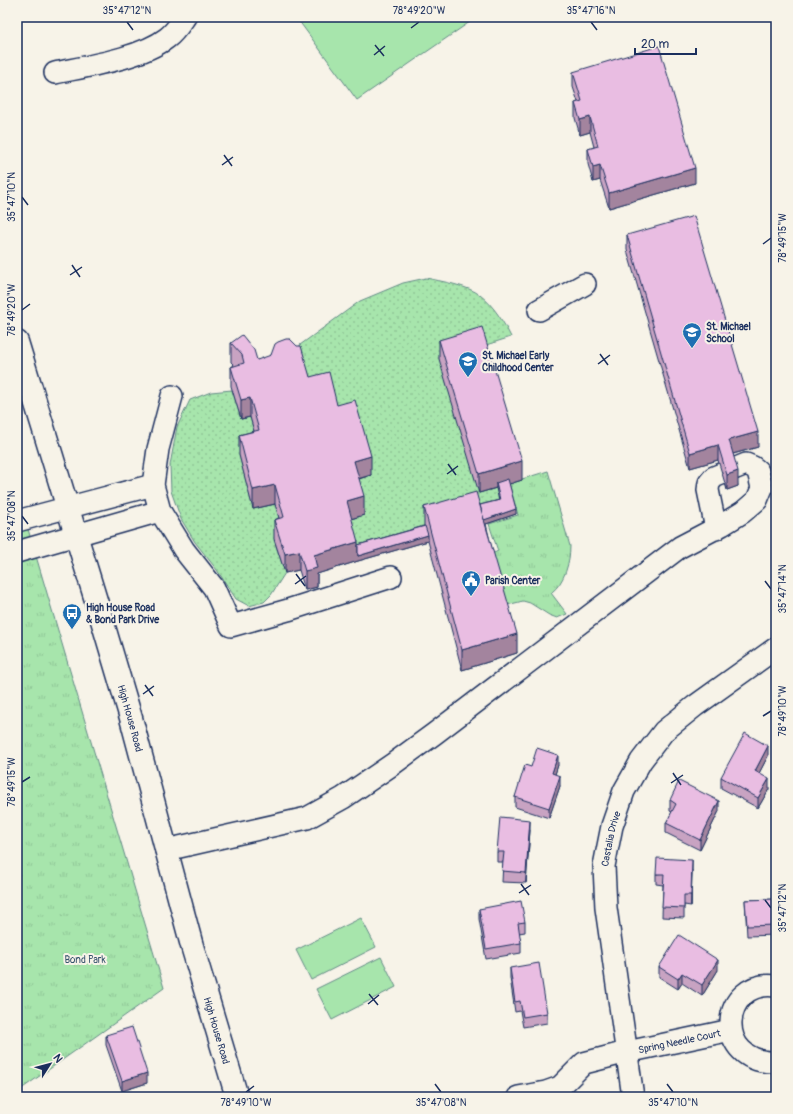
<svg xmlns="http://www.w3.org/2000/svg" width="793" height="1114" font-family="Pangolin,sans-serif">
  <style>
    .grass { fill: url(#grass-dots); stroke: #618a85 }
    .park { fill: url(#park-tufts); stroke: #618a85 }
    .pitch { fill: #a7e5ac; stroke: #618a85 }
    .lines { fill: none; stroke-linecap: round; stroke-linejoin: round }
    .minor-casing { stroke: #1b2f5e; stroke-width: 24 }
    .major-casing { stroke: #1b2f5e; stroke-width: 25 }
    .minor { stroke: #f7f3e8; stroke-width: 21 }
    .major { stroke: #f7f3e8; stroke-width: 22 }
    .wall { fill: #c8a3c2; stroke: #1b2f5e }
    .shaded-wall { fill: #a3849e; stroke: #1b2f5e }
    .building { fill: #e9bde2; stroke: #1b2f5e }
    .ticks { fill: none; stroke: #1b2f5e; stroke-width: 1.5 }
    .labels { text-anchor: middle; stroke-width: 4; stroke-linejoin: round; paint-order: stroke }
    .poi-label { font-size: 10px; font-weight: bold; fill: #1b2f5e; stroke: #f7f3e8; text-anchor: start }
    .street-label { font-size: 10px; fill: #1b2f5e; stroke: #f7f3e8 }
    .park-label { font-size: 10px; fill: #37536e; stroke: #f7f3e8 }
    .neatline { fill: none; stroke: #1b2f5e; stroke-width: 1.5 }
    .ticks-label { font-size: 10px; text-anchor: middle; fill: #1b2f5e }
  </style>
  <defs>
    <pattern id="grass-dots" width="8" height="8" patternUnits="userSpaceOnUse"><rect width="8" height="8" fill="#a7e5ac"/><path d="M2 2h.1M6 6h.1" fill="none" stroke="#8fc596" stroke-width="1.8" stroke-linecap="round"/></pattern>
    <pattern id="park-tufts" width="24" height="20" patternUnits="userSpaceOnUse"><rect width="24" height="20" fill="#a7e5ac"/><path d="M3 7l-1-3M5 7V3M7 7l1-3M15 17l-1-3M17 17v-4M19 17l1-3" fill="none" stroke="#8fc596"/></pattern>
  </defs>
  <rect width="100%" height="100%" fill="#f7f3e8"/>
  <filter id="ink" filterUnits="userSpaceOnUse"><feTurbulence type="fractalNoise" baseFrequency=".025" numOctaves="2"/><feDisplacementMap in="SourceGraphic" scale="8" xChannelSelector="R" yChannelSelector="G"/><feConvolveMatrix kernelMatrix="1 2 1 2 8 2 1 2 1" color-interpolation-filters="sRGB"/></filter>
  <g filter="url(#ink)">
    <g class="grass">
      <path d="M426,278c14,3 43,8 54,17 14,11 23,26 31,42l-28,9 -5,147 18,-5 4,17 -145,46 -8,-31 7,-40 17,-5 -61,-79 -9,-31 -1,-20 60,-44 43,-18z"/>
      <polygon points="232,390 241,419 250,417 259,449 239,455 253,508 275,504 284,536 274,540 285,573 271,595 264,602 249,606 236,599 217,570 195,542 181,519 171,491 170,465 177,427 190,400 211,392"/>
    </g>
    <g class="park">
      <path d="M548,471l22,75c0,16 -5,36 -19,47l16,21 -10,4 -8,-3 -19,-12 -7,-2 -16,4 -15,-51 6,-3 -9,-27 29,-9 -9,-32z"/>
      <polygon points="17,492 164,988 17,1092"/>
    </g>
    <g class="pitch">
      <polygon points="296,17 477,17 357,100"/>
      <polygon points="361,918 376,947 311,980 296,950"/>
      <polygon points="381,957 396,987 332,1020 316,989"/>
    </g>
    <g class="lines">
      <g class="minor-casing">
        <g id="minor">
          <path d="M55,73c33,-7 86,-15 112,-35 7,-5 13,-14 18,-21"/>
          <polyline points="539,310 585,284"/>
          <polyline points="172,396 158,449 153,485 160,511 184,550 214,588 231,626 288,610 391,577"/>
          <polyline points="17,521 153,485"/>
          <polyline points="17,552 160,511"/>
          <polyline points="166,850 307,818 343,798 393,764 434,734 680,547 722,525 743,512 757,500 762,488 758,471 753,467 746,464 714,477 709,483 708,490 716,529"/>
          <path d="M776,986c-56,-8 -64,78 0,76"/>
          <path id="s1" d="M518,1097l28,-5 14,-5 24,-24 43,-11 104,-22"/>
          <path id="s2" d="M633,1097l-27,-189 -2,-42 8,-40 12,-35 17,-30 23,-30 31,-25 81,-58"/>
        </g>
      </g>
      <g class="major-casing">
        <g id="major">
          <path id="s3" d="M17,342l85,278 29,98 61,228 45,151"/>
        </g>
      </g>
      <use href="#minor" class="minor"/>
      <use href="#major" class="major"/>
    </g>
    <g class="wall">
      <polygon points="573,72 695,183 609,208 600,180 593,182 588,164 588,149 594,147 590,132 580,135 575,118 575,103 578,102 573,87"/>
      <polygon points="627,235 758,447 733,454 738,486 727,490 718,460 690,468 627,250"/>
      <polygon points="439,340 522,480 509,484 516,514 486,524 517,653 462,670 428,541 358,561 317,574 317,587 305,590 299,570 285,573 274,539 274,520 279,518 275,504 253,509 239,455 239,435 254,431 250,417 241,419 231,386 231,367 234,365 231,362 231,343 257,360 310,377 337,405 371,475 359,479 364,515 351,519 358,545 424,526 424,507 480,505 499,500 496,488 479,493 439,359"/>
      <polygon points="768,756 759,773 769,789 758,808 721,788 721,777"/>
      <polygon points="558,765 555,774 560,786 549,818 515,807 515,797 531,767"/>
      <polygon points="670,800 719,811 700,850 666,833 666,823 672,812 670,811"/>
      <polygon points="530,830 526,883 502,882 503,862 497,862 497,852"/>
      <polygon points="692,870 691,906 684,905 684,918 662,917 663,885 656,884 656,874"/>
      <polygon points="776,899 776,935 747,936 745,900"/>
      <polygon points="479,909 525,922 525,932 519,933 521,943 521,953 486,959 479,919"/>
      <polygon points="659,967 718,970 702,996 682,983 678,989 659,977"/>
      <polygon points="510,968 547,1013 547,1023 523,1027 520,1011 515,1012 510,978"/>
      <polygon points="106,1035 147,1083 122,1091 106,1045"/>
    </g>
    <g class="shaded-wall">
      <polygon points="590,117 590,132 580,135 580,120"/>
      <polygon points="600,165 600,180 593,182 593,167"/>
      <polygon points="695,168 695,183 609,208 609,193"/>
      <polygon points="250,398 250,417 241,419 241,400"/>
      <polygon points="758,432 758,447 729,455 729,440"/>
      <polygon points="718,445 718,460 690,468 690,453"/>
      <polygon points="371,456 371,475 354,480 354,461"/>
      <polygon points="522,461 522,480 497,488 496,483 496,488 479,493 479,474"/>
      <polygon points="738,471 738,486 727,490 727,475"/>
      <polygon points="275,485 275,504 253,509 253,490"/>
      <polygon points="364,496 364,515 347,520 347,501"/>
      <polygon points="516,509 516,514 480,526 480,521"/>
      <polygon points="428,535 428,541 358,561 317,574 317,587 305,590 305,571 314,555 358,542 358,556"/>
      <polygon points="299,551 299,570 285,573 285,554"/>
      <polygon points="517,634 517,653 462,670 462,650"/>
      <polygon points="768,746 768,756 755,781 755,771"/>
      <polygon points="558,755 558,765 552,784 552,773"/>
      <polygon points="560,776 560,786 549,818 549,808"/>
      <polygon points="769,779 769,789 758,808 758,798"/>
      <polygon points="719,801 719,811 700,850 700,840"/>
      <polygon points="530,820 530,830 526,883 526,873"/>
      <polygon points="692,860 692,870 691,906 691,895"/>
      <polygon points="718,960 718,970 702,996 702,985"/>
      <polygon points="682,973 682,983 678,989 678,979"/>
      <polygon points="147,1073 147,1083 122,1091 122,1081"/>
    </g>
    <g class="building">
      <polygon points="659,46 695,168 609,193 600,165 593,167 588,149 598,146 590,117 580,120 575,103 582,101 573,72"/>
      <polygon points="694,216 758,432 729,440 738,471 727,475 718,445 690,453 627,235"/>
      <polygon points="482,327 522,461 479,474 439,340"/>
      <polygon points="242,335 254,350 257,360 271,355 275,344 278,342 286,339 290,339 297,346 301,346 310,377 329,372 337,405 355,400 371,456 354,461 364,496 347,501 358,542 314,555 317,568 305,571 299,551 285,554 274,520 284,517 275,485 253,490 239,435 259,430 250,398 241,400 231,367 244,363 242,355 231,343"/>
      <polygon points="508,479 516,509 484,520 480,505 500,500 496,483"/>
      <polygon points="476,492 517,634 462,650 424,507"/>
      <polygon points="425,526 428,535 358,556 358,545"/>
      <polygon points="745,733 768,746 755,771 769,779 758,798 721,777"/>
      <polygon points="537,748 558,755 552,773 560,776 549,808 515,797 525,765 531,767"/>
      <polygon points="679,781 719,801 700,840 666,823 676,804 670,800"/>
      <polygon points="500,817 530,820 526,873 502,871 504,852 497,852"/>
      <polygon points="657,858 692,860 691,895 684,895 684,908 662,907 664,874 656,874"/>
      <polygon points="776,899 776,925 747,926 745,900"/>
      <polygon points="521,901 525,922 518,923 521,943 486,949 479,909"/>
      <polygon points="679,935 718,960 702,985 682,973 678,979 659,967"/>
      <polygon points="539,963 547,1013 523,1017 520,1001 515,1002 510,968"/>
      <polygon points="132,1027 147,1073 122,1081 106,1035"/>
      <polygon points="718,1095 751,1097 718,1097"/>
    </g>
  </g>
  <path class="ticks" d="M127,22l6,8M591,22l6,8M411,28l8,-6M375,45l9,11M374,55l11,-9M224,155l8,11M222,165l11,-8M22,197l6,8M763,244l8,-6M72,265l8,12M70,275l12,-8M22,310l8,-6M600,354l8,11M598,364l12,-9M448,464l8,11M447,474l11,-8M22,516l6,8M296,574l9,12M765,581l6,8M295,584l11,-8M145,685l8,11M143,694l11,-8M763,716l8,-5M673,773l8,12M22,782l8,-5M671,783l12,-8M521,884l8,11M519,893l12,-8M765,900l6,8M369,994l9,11M368,1004l11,-9M435,1084l6,8M667,1084l6,8M246,1092l8,-6"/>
  <defs>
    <g id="school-pin" transform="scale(1)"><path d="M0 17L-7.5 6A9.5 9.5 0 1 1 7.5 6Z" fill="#1f6fb2" stroke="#f7f3e8"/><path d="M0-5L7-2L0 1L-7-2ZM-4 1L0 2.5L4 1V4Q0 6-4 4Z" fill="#fff"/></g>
    <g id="civic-pin" transform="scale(1)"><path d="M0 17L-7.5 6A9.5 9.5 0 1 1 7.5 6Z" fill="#1f6fb2" stroke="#f7f3e8"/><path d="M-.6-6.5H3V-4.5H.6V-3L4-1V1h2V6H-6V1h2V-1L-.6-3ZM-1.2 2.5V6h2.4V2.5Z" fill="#fff"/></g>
    <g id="bus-pin" transform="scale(1)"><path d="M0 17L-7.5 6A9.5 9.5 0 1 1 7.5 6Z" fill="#1f6fb2" stroke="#f7f3e8"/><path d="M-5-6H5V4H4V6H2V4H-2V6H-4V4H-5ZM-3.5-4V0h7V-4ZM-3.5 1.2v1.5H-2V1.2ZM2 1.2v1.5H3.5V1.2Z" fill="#fff"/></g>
  </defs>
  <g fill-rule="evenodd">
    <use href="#school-pin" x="692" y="332"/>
    <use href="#school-pin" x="468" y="361"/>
    <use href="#civic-pin" x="471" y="580"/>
    <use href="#bus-pin" x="72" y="613"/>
  </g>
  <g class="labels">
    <g class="poi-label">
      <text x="706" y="330">St. Michael<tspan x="706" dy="12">School</tspan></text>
      <text x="482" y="359">St. Michael Early<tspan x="482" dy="12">Childhood Center</tspan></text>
      <text x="485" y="584">Parish Center</text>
      <text x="86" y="611">High House Road<tspan x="86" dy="12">&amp; Bond Park Drive</tspan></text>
    </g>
    <g class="street-label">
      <text dy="4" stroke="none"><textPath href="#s3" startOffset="393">High House Road</textPath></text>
      <text dy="4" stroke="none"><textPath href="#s2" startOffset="261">Castalia Drive</textPath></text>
      <text dy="4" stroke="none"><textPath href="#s3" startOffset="717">High House Road</textPath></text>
      <text dy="4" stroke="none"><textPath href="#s1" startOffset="175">Spring Needle Court</textPath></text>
    </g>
    <g class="park-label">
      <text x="85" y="963">Bond Park</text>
    </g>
  </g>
  <rect width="793" height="1114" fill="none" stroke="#f7f3e8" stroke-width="44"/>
  <g transform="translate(50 1064) rotate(54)" stroke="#f7f3e8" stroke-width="3" paint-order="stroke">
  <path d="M0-3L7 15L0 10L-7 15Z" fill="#1b2f5e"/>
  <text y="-6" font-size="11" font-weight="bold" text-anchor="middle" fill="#1b2f5e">N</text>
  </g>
  <path d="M635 48v6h61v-6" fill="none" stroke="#1b2f5e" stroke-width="2"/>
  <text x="641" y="48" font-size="12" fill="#1b2f5e" stroke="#f7f3e8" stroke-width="3" paint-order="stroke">20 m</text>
  <rect x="22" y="22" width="749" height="1070" class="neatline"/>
  <g class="ticks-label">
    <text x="127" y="14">35°47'12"N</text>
    <text x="419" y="14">78°49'20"W</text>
    <text x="591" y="14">35°47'16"N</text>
    <text transform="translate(11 197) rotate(-90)" y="4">35°47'10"N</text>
    <text transform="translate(782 238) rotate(-90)" y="4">78°49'15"W</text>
    <text transform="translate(11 310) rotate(-90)" y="4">78°49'20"W</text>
    <text transform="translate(11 516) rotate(-90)" y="4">35°47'08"N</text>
    <text transform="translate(782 589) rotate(-90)" y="4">35°47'14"N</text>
    <text transform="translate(782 711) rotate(-90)" y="4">78°49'10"W</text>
    <text transform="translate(11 782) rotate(-90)" y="4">78°49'15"W</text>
    <text transform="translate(782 908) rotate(-90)" y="4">35°47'12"N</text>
    <text x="246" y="1106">78°49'10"W</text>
    <text x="441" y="1106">35°47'08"N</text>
    <text x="673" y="1106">35°47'10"N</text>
  </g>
</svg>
